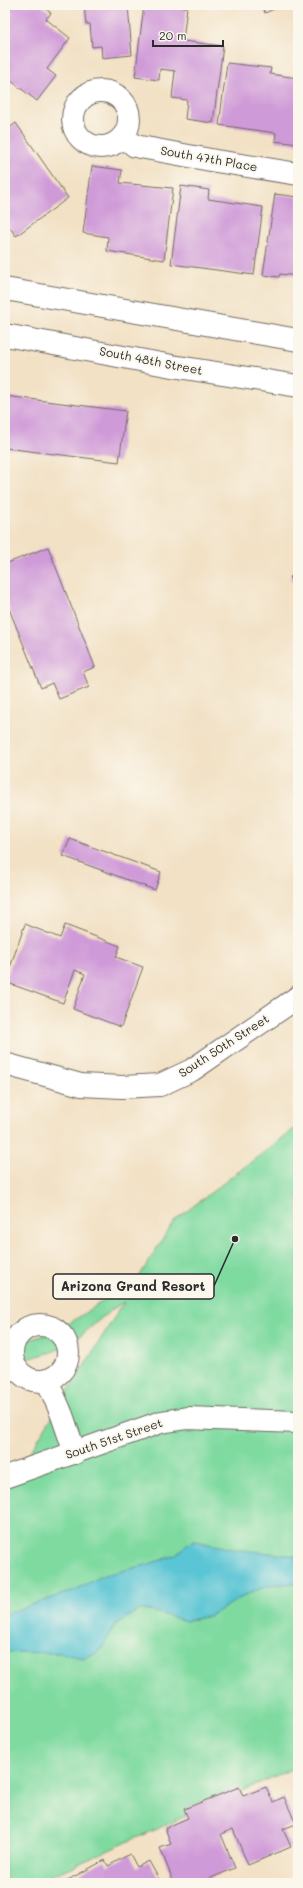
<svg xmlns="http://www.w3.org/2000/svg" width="303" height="1888" font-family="Mali,sans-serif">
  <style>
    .green { fill: #7fdaa0; stroke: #558266 }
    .water { fill: #5ac5d4; stroke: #427880 }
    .building { fill: #cf9ad8 }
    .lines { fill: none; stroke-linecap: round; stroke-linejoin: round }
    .minor-casing { stroke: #716b61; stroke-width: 24 }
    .secondary-casing { stroke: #716b61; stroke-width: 24 }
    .minor { stroke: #fff; stroke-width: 22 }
    .secondary { stroke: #fff; stroke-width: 22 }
    .labels { text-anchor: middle; stroke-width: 4; stroke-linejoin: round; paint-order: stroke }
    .street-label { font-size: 12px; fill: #2b2b2b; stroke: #fbf7ec }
    .leader { fill: none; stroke: #2b2b2b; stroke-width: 1.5 }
    .callout-dot { fill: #2b2b2b; stroke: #fbf7ec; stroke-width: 1.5 }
    .callout { fill: #fbf7ec; stroke: #2b2b2b; stroke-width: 1.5 }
    .callout-label { font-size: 13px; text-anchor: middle; font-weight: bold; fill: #2b2b2b }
  </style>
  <rect width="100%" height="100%" fill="#fbf7ec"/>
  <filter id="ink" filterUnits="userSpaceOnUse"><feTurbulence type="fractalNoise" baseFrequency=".025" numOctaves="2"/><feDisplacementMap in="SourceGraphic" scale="8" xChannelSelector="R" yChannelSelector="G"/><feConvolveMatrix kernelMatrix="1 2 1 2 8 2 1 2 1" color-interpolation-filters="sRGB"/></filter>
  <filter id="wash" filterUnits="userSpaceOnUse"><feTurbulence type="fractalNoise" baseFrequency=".012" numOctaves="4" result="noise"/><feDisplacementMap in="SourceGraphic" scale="16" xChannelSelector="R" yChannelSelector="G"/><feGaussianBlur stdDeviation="0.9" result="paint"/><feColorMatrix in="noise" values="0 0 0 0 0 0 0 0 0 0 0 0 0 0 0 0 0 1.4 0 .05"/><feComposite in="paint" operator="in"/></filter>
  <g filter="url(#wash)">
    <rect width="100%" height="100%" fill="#f2e1c5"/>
    <path class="green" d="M298,1126v640l-263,117h-30v-391l119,-190c-21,11 -36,31 -57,43 -15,9 -45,16 -62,16v-14l53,-16 81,-54 35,-56z"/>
    <polygon class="water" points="195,1541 233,1549 297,1556 298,1583 271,1585 260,1589 251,1592 209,1616 186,1621 148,1610 139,1610 116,1624 103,1647 96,1653 89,1656 82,1658 60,1653 5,1652 5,1614 75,1590 104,1575 146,1565 176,1555 188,1544"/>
    <g id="blocks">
      <g class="building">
        <polygon points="13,5 41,5 51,13 46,19 70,38 47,69 56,76 37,101 10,80 5,87 5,16"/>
        <polygon points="84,5 128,5 132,55 102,58 101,46 92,47 90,24 86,24"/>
        <polygon points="144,5 168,5 187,7 183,41 223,46 213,123 185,119 187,100 172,98 175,71 160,69 159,80 135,77"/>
        <polygon points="261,5 283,5 265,13"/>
        <polygon points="227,63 271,68 270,74 298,78 298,144 275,141 276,133 219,125"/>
        <polygon points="16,123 68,198 16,236 5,221 5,131"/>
        <polygon points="92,166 122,170 120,183 173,188 164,260 107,251 108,237 83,233"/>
        <polygon points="181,186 209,190 208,199 263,207 254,275 171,264"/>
        <polygon points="275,194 298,197 298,276 280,274 279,277 263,275"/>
        <polygon points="5,396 126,411 119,462 5,448"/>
        <polygon points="48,547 95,667 83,672 89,687 59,699 52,683 41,688 5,599 7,596 5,593 5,564"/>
        <polygon points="298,573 298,592 290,577"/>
        <polygon points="70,839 161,872 155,890 63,856"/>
        <polygon points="25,924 60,938 65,925 120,946 116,957 143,967 121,1027 73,1009 85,974 75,970 63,1003 5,982"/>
        <polygon points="239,1787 243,1796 266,1787 273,1802 284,1797 296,1824 283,1829 291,1847 248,1865 233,1829 221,1834 235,1868 199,1883 174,1883 160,1848 171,1844 165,1828 188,1818 184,1809"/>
        <polygon points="130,1854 137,1867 149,1861 161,1883 62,1883 105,1860 108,1866"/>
      </g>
    </g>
  </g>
  <g filter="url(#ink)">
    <use href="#blocks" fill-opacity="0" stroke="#716b61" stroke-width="1"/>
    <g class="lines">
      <g class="minor-casing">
        <g id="minor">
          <circle cx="101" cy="119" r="28"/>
          <polyline points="123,137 135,146 216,161 298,174"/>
          <polyline points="5,1064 81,1085 122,1087 160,1085 192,1070 298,997"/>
          <circle cx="40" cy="1353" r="28"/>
          <polyline points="47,1380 62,1415 75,1453"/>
          <polyline points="5,1477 161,1422 187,1418 298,1422"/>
        </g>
      </g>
      <g class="secondary-casing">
        <g id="secondary">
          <polyline points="5,289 298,340"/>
          <polyline points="5,335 172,366 298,386"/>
        </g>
      </g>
      <use href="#minor" class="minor"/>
      <use href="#secondary" class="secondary"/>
    </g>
  </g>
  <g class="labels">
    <g class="street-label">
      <text transform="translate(209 159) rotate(10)" y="4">South 47th Place</text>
      <text transform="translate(151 361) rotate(11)" y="4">South 48th Street</text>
      <text transform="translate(224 1046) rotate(-33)" y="4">South 50th Street</text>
      <text transform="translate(114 1439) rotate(-19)" y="4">South 51st Street</text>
    </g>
  </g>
  <path class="leader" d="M235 1239L214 1286"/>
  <circle class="callout-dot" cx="235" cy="1239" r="4"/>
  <rect class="callout" x="53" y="1274" width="161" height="25" rx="4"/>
  <g class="callout-label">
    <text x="133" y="1291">Arizona Grand Resort</text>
  </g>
  <rect width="303" height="1888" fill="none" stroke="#fbf7ec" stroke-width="20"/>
  <path d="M153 40v6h70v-6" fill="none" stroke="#2b2b2b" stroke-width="2"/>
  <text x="159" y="40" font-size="12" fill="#2b2b2b" stroke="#fbf7ec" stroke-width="3" paint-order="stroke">20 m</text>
</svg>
